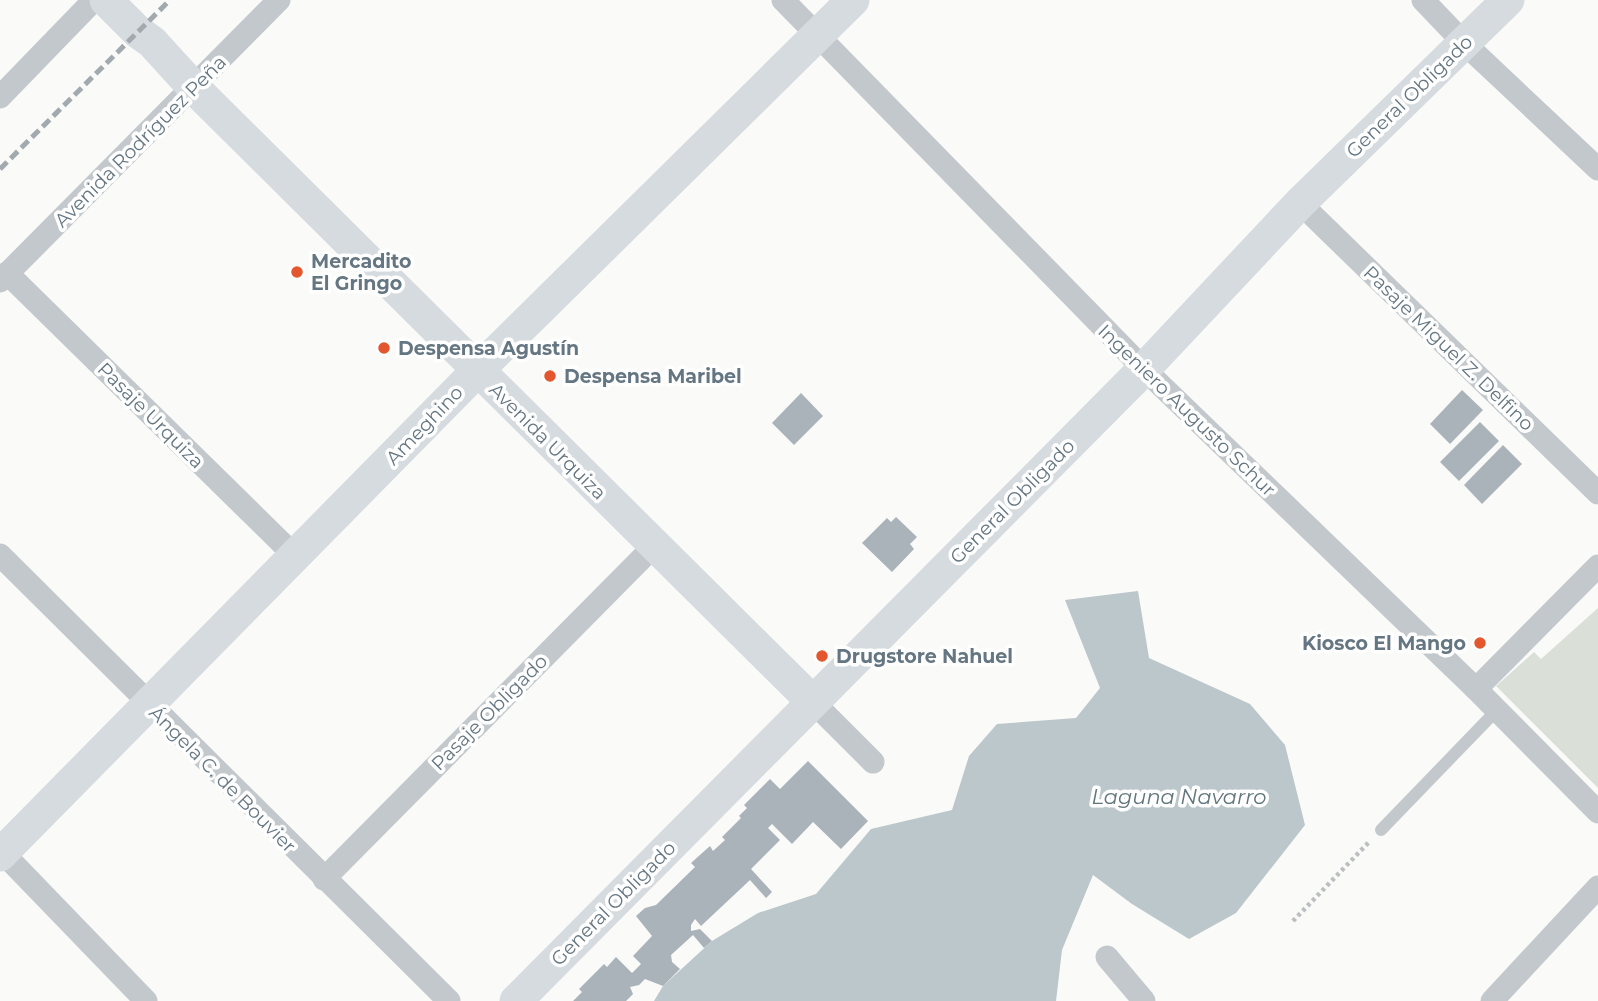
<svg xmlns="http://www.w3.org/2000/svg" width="1598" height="1001" font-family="Montserrat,sans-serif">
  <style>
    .green { fill: #dadfd7 }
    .water { fill: #bbc7cb }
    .building { fill: #aab3b9 }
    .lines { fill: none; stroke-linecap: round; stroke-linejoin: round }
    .path { stroke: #bbbfc2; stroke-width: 4.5; stroke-dasharray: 3.5 3.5; stroke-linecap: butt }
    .lane { stroke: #c3c8cc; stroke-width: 12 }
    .street { stroke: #c3c8cc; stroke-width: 23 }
    .secondary { stroke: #d6dbdf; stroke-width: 33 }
    .rail { stroke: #a2aab0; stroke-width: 5; stroke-dasharray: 10 5; stroke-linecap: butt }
    .poi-dot { fill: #e4572e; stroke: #fff; stroke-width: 2.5 }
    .labels { text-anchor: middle; stroke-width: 7; stroke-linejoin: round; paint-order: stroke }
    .street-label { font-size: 19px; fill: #657683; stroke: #fff }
    .poi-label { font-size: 19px; font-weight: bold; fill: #657683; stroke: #fff; text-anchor: start }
    .water-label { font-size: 21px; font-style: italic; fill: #60757c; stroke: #fff }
  </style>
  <rect width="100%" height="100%" fill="#fafaf8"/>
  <polygon class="green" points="1598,608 1598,788 1496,686 1534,652 1541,659"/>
  <polygon class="water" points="1138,591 1149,658 1250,704 1285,745 1305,825 1236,913 1189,939 1132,904 1093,875 1062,950 1056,1001 654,1001 663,986 712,941 758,913 816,894 871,829 952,810 969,756 997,724 1076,718 1100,688 1065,600"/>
  <g class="building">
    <polygon points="1462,390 1483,410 1450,444 1430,424"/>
    <polygon points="801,393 823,416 794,445 772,423"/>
    <polygon points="1480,422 1499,441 1459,481 1440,462"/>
    <polygon points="1503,445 1522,464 1482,504 1464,485"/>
    <polygon points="896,517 917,537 910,544 914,549 892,572 862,543 887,518 891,522"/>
    <polygon points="808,761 868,821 841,849 813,822 792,844 772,824 768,828 780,840 751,869 772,892 766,898 750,880 701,926 695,919 691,925 691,931 700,929 712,941 704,948 693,935 671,955 672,962 680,969 663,986 645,979 639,985 630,987 633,994 626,1001 573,1001 582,992 579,989 604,964 607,967 616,957 632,973 641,964 633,956 652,936 636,916 645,908 656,905 695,867 691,863 710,846 713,851 725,840 722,837 741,818 739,816 747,808 744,805 770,779 780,789"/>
  </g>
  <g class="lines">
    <polyline class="path" points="1293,921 1370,841"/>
    <polyline class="lane" points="1381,830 1496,711"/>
    <g class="street">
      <polyline points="783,0 1144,369 1476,689 1598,812"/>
      <polyline points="1423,0 1464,43 1598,169"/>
      <polyline points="0,97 94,0"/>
      <polyline points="1300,203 1598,493"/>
      <polyline points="7,273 296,557"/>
      <polyline points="0,281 279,0"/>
      <polyline points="0,555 449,1001"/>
      <polyline points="1476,689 1598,566"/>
      <polyline points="812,701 873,762"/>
      <polyline points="3,853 146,1001"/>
      <polyline points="324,879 654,546"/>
      <polyline points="1107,957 1144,1001"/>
      <polyline points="1492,1001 1598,887"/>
    </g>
    <g class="secondary">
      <polyline points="106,0 138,32 152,42 194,88 812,701"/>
      <polyline points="0,855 477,371 853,0"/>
      <polyline points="516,1001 1144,369 1300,203 1508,0"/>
    </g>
    <polyline class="rail" points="0,169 170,0"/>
  </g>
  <g class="poi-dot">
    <circle cx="297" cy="272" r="7"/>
    <circle cx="384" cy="348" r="7"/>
    <circle cx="550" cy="376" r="7"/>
    <circle cx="1480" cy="643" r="7"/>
    <circle cx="822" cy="656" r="7"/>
  </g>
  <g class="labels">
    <g class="street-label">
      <text transform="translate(1409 96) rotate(-44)" y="7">General Obligado</text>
      <text transform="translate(140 141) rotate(-45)" y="7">Avenida Rodríguez Peña</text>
      <text transform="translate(1449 348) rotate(44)" y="7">Pasaje Miguel Z. Delfino</text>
      <text transform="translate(1187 410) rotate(44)" y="7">Ingeniero Augusto Schur</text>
      <text transform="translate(151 415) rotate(45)" y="7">Pasaje Urquiza</text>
      <text transform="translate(424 425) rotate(-46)" y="7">Ameghino</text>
      <text transform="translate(548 441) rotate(45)" y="7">Avenida Urquiza</text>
      <text transform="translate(1012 501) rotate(-45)" y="7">General Obligado</text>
      <text transform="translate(489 712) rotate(-45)" y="7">Pasaje Obligado</text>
      <text transform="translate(223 779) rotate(45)" y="7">Ángela C. de Bouvier</text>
      <text transform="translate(613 903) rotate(-45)" y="7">General Obligado</text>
    </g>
    <g class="poi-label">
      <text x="311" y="268">Mercadito<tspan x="311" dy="22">El Gringo</tspan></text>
      <text x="398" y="355">Despensa Agustín</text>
      <text x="564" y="383">Despensa Maribel</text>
      <text x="1466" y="650" text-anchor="end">Kiosco El Mango</text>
      <text x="836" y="663">Drugstore Nahuel</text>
    </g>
    <g class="water-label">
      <text x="1179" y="804">Laguna Navarro</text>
    </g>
  </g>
</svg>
